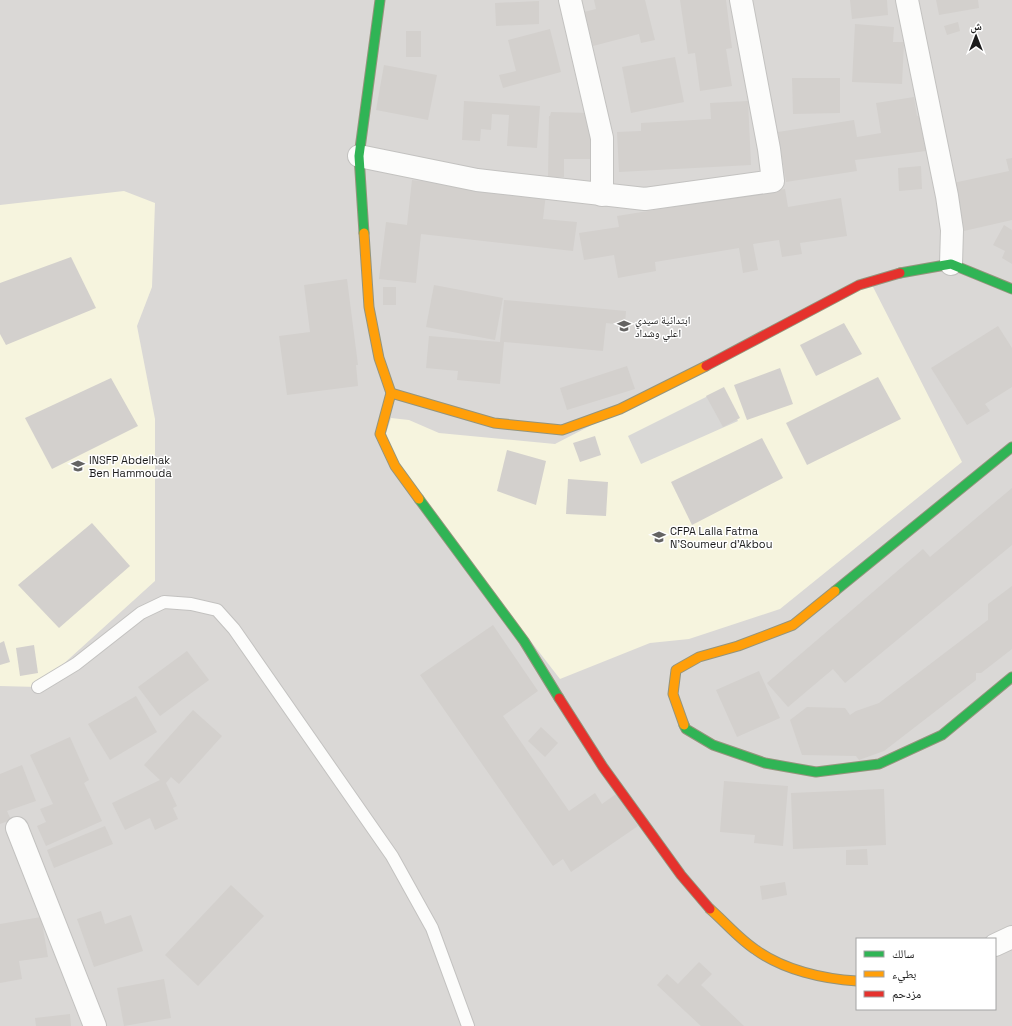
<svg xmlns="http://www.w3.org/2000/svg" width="1012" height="1026" font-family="'Space Grotesk','Noto Naskh Arabic',sans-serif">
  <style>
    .residential { fill: #dad8d6; fill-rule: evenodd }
    .education { fill: #f6f4de }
    .religious { fill: #d9d8d6 }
    .building { fill: #d3d0cd }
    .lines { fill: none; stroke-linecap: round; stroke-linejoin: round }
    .lane-casing { stroke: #c3c2c0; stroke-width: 14 }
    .street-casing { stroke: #c3c2c0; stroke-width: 24 }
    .fast-casing { stroke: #94947c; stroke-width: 11 }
    .slow-casing { stroke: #94947c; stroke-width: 11 }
    .jam-casing { stroke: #94947c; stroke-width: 11 }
    .lane { stroke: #fcfcfb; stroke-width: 12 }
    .street { stroke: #fcfcfb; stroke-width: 22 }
    .fast { stroke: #30b455; stroke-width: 9 }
    .slow { stroke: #ff9f0a; stroke-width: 9 }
    .jam { stroke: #e5322d; stroke-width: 9 }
    .labels { text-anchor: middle; stroke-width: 3; stroke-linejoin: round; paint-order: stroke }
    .poi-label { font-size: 11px; fill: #1c1c1c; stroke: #fff; text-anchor: start }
  </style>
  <rect width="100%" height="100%" fill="#ebe8e4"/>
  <path class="residential" d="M0,0h1012v1026h-1012zM857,939h138v70h-138z"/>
  <g class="education">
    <polygon points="124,191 155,203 152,287 137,326 155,419 155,581 38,687 0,686 0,205"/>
    <polygon points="870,281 962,462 780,609 689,639 650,643 560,679 395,466 386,433 391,418 409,420 439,433 555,444"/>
  </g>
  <polygon class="religious" points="720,390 738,421 641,464 628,436"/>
  <g class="building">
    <polygon points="594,0 645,0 655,40 641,43 639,34 593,46 584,12 596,9"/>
    <polygon points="680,0 726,0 732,48 726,49 732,86 700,91 695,53 688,54"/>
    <polygon points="850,0 887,0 888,15 852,19"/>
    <polygon points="936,0 978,0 979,8 939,15"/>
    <polygon points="539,1 539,24 496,26 495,3"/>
    <polygon points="958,22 960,31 947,35 944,26"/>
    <polygon points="855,24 894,27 893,42 904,42 902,84 852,82"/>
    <polygon points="550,29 561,72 503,88 499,75 516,71 508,40"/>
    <rect x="406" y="31" width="15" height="26"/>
    <polygon points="675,57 684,102 631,113 622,67"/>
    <polygon points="384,65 437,75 428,120 376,110"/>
    <polygon points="792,78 840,78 840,113 793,114"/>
    <polygon points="914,97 917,116 928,114 934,150 855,160 857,171 786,182 778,132 854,120 857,137 881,133 876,103"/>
    <polygon points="464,101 540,106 537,148 507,146 509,115 492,114 491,130 481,129 480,141 462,140"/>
    <polygon points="748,101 751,165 619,172 617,132 641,131 641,123 711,119 710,103"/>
    <polygon points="551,112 591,113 590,159 564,159 564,177 548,177 549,116 550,116"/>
    <polygon points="1012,158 1012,220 964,231 953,183 1009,171 1006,159"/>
    <polygon points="921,166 922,189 899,191 898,168"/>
    <polygon points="412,180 546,194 543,219 577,222 573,251 421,234 416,283 379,279 386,222 407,225"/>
    <polygon points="785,189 788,207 841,198 847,236 800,243 802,254 782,257 779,240 753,244 758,270 743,273 739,248 655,262 656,271 618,278 614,255 584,260 579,233 619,227 617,216"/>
    <polygon points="1004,225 1012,230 1012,264 1002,258 1005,251 993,245"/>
    <polygon points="71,257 96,308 6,345 0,334 0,283"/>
    <polygon points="347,279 358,365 356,365 358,386 287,395 279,336 310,332 304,285"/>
    <polygon points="434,285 503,298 495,340 426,327"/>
    <rect x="383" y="287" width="13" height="18"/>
    <polygon points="504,300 626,311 625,325 606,323 603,351 504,342 500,384 457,380 458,371 426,368 429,336 500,342"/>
    <polygon points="844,323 862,354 816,376 800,345"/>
    <polygon points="998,326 1012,348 1012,387 985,404 990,411 967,425 931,368"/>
    <polygon points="627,366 635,389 567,410 560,388"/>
    <polygon points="780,368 793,404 747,420 734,385"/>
    <polygon points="878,377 901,419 807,465 786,423"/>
    <polygon points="111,378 138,426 52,469 25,418"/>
    <polygon points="724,387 740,418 723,427 706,396"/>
    <polygon points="595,436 601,455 580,462 573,443"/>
    <polygon points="762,438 783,478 692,525 671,482"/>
    <polygon points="507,450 546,461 536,505 497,491"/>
    <polygon points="568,479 608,482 606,516 566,514"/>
    <polygon points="1012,488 1012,545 845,683 833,669 788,707 767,683 923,549 930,557"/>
    <polygon points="92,523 130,566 59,628 18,585"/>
    <polygon points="1012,586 1012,649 981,673 976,673 976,680 884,751 859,760 856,756 802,755 790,720 807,707 845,708 850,715 856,711 879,703 988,620 988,604"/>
    <polygon points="493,625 538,691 503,716 569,811 595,793 602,804 616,794 638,826 571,872 563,859 553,866 420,675"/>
    <polygon points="4,641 10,662 0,665 0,643"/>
    <polygon points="34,645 38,673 20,676 16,648"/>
    <polygon points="187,651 209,680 160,716 138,687"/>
    <polygon points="759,671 780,718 737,737 716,690"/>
    <polygon points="136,696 157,732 110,760 88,724"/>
    <polygon points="193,710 222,736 179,784 171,777 166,783 177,806 173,808 178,819 155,830 150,818 125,830 112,803 160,780 144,765"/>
    <polygon points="541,727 558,743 545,757 528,741"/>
    <polygon points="70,737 89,780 84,783 102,821 46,846 37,826 46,822 40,809 53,804 30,755"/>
    <polygon points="22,765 36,801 7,811 11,820 0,824 0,774"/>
    <polygon points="724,781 788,786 783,846 754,843 755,835 720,832"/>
    <polygon points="884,789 886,845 793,849 791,793"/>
    <polygon points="105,826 113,844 54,868 47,850"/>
    <polygon points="867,849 868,865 846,865 846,850"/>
    <polygon points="785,882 787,895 762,900 760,886"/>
    <polygon points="231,885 264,916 198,986 165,955"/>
    <polygon points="101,911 105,924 131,915 143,951 94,967 77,919"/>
    <polygon points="41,917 48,957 19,961 22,979 0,983 0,924"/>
    <polygon points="699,962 712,974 701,985 744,1026 701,1026 657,985 667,974 678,984"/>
    <polygon points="164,979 171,1018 124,1026 117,988"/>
    <polygon points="70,1014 71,1026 36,1026 35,1018"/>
  </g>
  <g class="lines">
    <g class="lane-casing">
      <polyline id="lane" points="38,687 76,664 141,613 164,602 191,604 217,610 234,629 392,856 432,928 468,1026"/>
    </g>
    <g class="street-casing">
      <g id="street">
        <polyline points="570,0 602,138 602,195"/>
        <polyline points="907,0 947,196 952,230 951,264"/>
        <polyline points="359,156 477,180 645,199 773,181 769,149 741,0"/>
        <polyline points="17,828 95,1026"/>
        <polyline points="995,945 1012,937"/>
      </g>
    </g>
    <g class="fast-casing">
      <g id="fast">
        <polyline points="364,233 359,156 380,0"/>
        <polyline points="900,273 951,264 1012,289"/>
        <polyline points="419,499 524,641 559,698"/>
        <polyline points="835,591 1012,447"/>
        <polyline points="684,725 686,729 713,745 765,763 816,772 879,764 942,735 1012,677"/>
      </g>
    </g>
    <g class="slow-casing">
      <g id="slow">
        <polyline points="364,233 369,307 379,358 391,393 380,434 395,466 419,499"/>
        <polyline points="391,393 494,423 562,430 620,409 706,366"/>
        <polyline points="684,725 673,694 676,670 699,657 738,646 793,625 835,591"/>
        <path d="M710,909c15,13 29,30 46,41 28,20 67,29 101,31"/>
      </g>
    </g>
    <g class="jam-casing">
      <g id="jam">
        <polyline points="706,366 859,285 900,273"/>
        <polyline points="559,698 603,767 681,875 710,909"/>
      </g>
    </g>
    <use href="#lane" class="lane"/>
    <use href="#street" class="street"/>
    <use href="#fast" class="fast"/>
    <use href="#slow" class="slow"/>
    <use href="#jam" class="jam"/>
  </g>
  <defs>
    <g id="school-bare" transform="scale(1.08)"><path d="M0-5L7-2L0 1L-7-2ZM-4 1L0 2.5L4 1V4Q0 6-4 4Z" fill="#646362" stroke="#fff" stroke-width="2.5" paint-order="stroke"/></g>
    <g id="university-bare" transform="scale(1.08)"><path d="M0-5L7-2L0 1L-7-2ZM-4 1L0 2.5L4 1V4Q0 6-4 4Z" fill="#646362" stroke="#fff" stroke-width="2.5" paint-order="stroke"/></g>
  </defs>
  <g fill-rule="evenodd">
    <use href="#school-bare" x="624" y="326"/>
    <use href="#university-bare" x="78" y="466"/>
    <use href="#university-bare" x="659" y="537"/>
  </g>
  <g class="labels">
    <g class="poi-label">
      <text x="635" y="324">ابتدائية سيدي<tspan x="635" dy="13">اعلي وشداد</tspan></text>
      <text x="89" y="464">INSFP Abdelhak<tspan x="89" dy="13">Ben Hammouda</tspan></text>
      <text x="670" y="535">CFPA Lalla Fatma<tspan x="670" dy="13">N'Soumeur d'Akbou</tspan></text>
    </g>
  </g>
  <rect x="856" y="938" width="140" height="72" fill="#ffffff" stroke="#a4a4a4"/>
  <rect x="864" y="951" width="20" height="6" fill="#30b455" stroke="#a4a4a4"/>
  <text x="892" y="958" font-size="12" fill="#1c1c1c">سالك</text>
  <rect x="864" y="971" width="20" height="6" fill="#ff9f0a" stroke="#a4a4a4"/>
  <text x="892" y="978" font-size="12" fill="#1c1c1c">بطيء</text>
  <rect x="864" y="991" width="20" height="6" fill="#e5322d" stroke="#a4a4a4"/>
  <text x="892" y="998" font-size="12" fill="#1c1c1c">مزدحم</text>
  <g transform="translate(976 36)" stroke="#ffffff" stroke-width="3" paint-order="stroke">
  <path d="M0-3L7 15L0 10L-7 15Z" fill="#1c1c1c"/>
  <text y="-6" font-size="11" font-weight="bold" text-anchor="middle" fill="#1c1c1c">ش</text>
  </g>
</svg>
